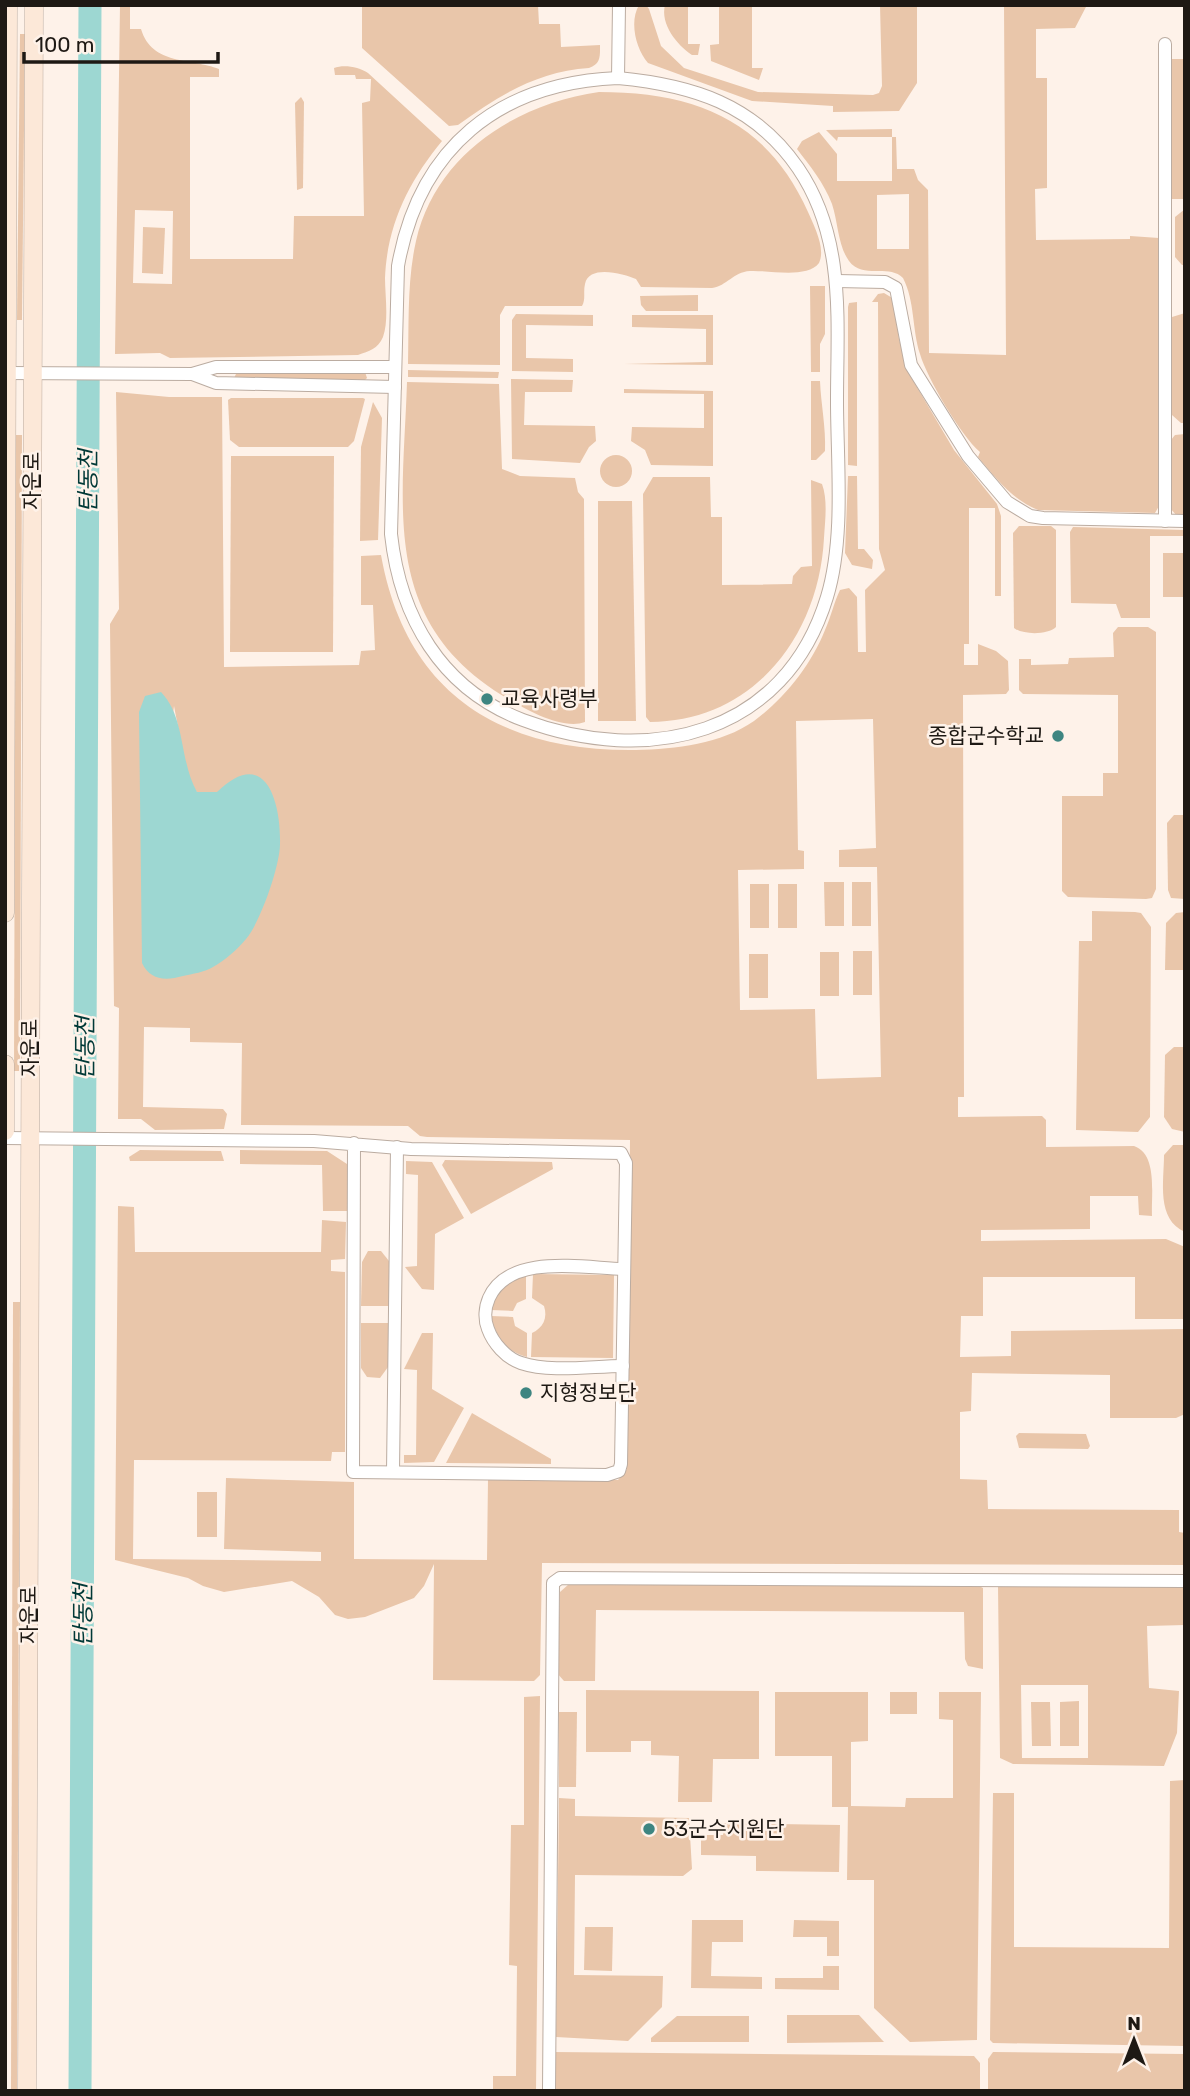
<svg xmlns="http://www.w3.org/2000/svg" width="1190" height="2096" font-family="Rubik,'Noto Sans KR',sans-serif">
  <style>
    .green { fill: #e9c6aa; fill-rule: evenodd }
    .water { fill: #9dd7d2 }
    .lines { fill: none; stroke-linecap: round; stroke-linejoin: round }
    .river { stroke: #9dd7d2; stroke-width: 23 }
    .street-casing { stroke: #bbaca1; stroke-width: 14 }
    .secondary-casing { stroke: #bbaca1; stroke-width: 19 }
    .street { stroke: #fff; stroke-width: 12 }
    .secondary { stroke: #fce8d8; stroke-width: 18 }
    .poi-dot { fill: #3e8581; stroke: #fef2e9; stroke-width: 2.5 }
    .labels { text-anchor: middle; stroke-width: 5; stroke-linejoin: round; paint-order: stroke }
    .street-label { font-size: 21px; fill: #1e1914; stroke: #fef2e9 }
    .poi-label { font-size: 21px; fill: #1e1914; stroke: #fef2e9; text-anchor: start }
    .water-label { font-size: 23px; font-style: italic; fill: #003937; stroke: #fef2e9 }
  </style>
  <rect width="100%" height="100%" fill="#fef2e9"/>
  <g class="green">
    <path d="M120,5h10v24h11c11,37 51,29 78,40v8h-29v182h103l1,-43h70l-2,-113 8,-2 1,-22h-15l-1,-4h-20l-1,-7c10,-4 25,-1 34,5l74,68c-33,40 -55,84 -57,137 0,17 4,42 -2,59 -5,12 -14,14 -25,18l-188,3 -10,-5 -45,1zM135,210l38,1 -1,73 -39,-1z"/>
    <path d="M362,5h176l1,19h21l1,23 39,-2c0,11 1,19 -11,23 -51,3 -91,28 -131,57l-9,1 -87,-78z"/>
    <path d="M639,5h7l3,4 12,37 23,22 74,24 115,3 6,-2 3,-7 -2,-81h37v78l-18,28 -66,1v-6l-81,-5 -104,-38c-12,-14 -19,-41 -9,-58z"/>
    <path d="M665,5h23v39h12l-2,11h-6c-15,-10 -32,-31 -27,-50z"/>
    <polygon points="719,5 752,5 752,68 763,68 759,80 711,61 710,45 719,44"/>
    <path d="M1004,5h83l-12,23 -39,1v49h11v110l-12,1 1,51 94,-1v-3l29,2v268l-4,7 -117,-3c-27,-11 -42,-32 -60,-53l2,-5c-19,-16 -53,-74 -60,-98 -8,-24 -5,-53 -17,-76 -15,-15 -40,2 -54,-17 -11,-15 -11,-39 -17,-57 -8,-21 -22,-38 -35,-55l5,-8 17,-9 18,22v27h55v-44h-54l-1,4 -11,-11 66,-1v8h4l1,32h17l4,11 10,10 1,163 77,2zM909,194v55h-32v-54z"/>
    <polygon points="20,34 25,34 22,320 17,320"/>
    <rect x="1170" y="59" width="15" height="140"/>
    <path d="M599,92c96,0 168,28 209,120 6,14 18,36 11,51 -12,16 -50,7 -69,8 -17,1 -23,15 -38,17l-71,-1 -5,-8c-12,-5 -47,-15 -51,5 -2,8 1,15 -3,22h-77l-5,9v50l-92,-1c1,-41 -1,-83 8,-123 20,-87 100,-137 183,-149z"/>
    <polygon points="301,97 304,102 303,188 297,190 295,103"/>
    <polygon points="1185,209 1185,265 1182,265 1175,257 1175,217"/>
    <polygon points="143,227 165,228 163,274 142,273"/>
    <polygon points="810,286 825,286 825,334 820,344 820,372 811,372"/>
    <path d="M884,293l10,6 5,40 9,33 46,78 43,54 4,12v80h-6v-88h-26v136h-5v21h14v-21l18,7 12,10 1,29 -3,4 -43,1 1,402h-6v20l84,-1 4,4v27l88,-1c24,8 17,49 18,70l-13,-1 -1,-19h-48v33l-109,1v11l185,-2 19,8v72h-50v-42h-152v39h-22l-1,41 51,-1v-25l174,-2v85l-9,4h-66v-43l-138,-2 -1,38 -11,1v67l27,1 1,29 191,1v22l6,1v32l-643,-2 -2,112 -6,6 -101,-1 1,-116 -10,22 -10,12 -49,19 -17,2 -13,-4 -16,-18 -27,-16 -68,11 -21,-6 -15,-8 -73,-18 3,-354 16,1 1,45h186l1,-32 24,2 -1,37 -14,1v11l14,1v180h-13l-1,9 -197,-1 -1,99 188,2v-9l-97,-3 2,-71 128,4v77l133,1 1,-81 130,1 9,-11 3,-329 -203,-3 -7,-1 -12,-10 -167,-1 1,-82 -52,-1v-14l-46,-1 -1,80 80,2 4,5 -3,15 -69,1 -14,-11h-23l1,-111 -5,-2 -4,-382 9,-15 -3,-217 53,5h53l2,270 135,-2 2,-14 14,-1 -2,-45h-12v-49l20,-1c25,139 120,197 255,195 40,-1 85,-6 118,-29 31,-23 57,-56 71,-91 6,-13 9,-28 15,-40l9,-2 8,9 1,55h8l-1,-62 20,-20 -6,-21 -1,-247h-6l6,-8zM174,706l13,68 10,19 20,-1 -75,171zM873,719l3,129 -37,2v17h38l4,210 -64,2 -2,-70 -75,1 -2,-140 66,-1v-18l-6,-1 -2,-129z"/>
    <polygon points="698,295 698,311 646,311 641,305 640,296"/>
    <polygon points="857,302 857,466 848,465 848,307 849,303"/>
    <polygon points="1185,313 1185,423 1181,423 1172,415 1172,317"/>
    <polygon points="516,314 593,315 593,326 526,325 526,358 573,359 573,372 512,371 512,320"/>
    <polygon points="632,315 713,315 713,365 624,364 706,362 706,329 632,327"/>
    <polygon points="408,370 499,372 498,378 408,377"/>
    <polygon points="237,372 365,372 367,378 364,381 234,378"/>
    <polygon points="511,379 573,380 572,392 525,392 524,425 595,426 596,441 589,447 580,463 512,459"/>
    <path d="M811,381h9c1,24 6,46 5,70l-9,9h-5z"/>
    <path d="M407,382l92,2 3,85 18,7 55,2 3,14 6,7 1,223c-21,8 -57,-11 -75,-22 -131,-76 -107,-190 -103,-318z"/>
    <polygon points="624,389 713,391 713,466 651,465 645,450 631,441 632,427 704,428 704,394 624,393"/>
    <polygon points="231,398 363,398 365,399 354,441 348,447 239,447 230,440 228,400"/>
    <polygon points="373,402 382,418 378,540 360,541 361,447"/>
    <polygon points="1185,434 1185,517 1177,516 1170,508 1171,440 1175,435"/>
    <polygon points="16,435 22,435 20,1071 14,1071"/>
    <circle cx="616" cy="471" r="16"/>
    <polygon points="231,456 334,456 333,652 230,652"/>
    <polygon points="848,476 857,476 858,549 864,549 873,560 872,569 852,565 845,553"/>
    <path d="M653,477h57l1,40h11v68l70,-1 1,-8 8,-9 11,-1 -1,-86 11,4c6,16 3,37 2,54 -5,98 -71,184 -174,184l-4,-5 -3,-223z"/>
    <polygon points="598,501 632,501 636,721 598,721"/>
    <path d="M1019,526h32l5,4v97c-8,8 -33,8 -42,1l-1,-95z"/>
    <polygon points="1073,527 1185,530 1185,536 1150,536 1150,618 1121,618 1116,604 1071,603 1070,532"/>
    <polygon points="1163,553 1184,553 1183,597 1163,597"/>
    <polygon points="1118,627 1148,627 1156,632 1156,889 1152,898 1146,899 1068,897 1062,891 1062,796 1103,796 1103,773 1118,773 1118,695 1023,694 1019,690 1019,659 1031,659 1031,665 1068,664 1069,658 1114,657 1113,633"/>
    <polygon points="1174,815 1185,815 1185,899 1171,898 1168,890 1167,823"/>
    <polygon points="824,882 844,882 844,926 825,926"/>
    <rect x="852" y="882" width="19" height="44"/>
    <rect x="750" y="884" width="19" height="44"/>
    <rect x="778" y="884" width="19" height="44"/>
    <polygon points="1092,911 1135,912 1141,913 1151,927 1150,1117 1138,1132 1076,1130 1079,941 1092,941"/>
    <polygon points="1185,912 1185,970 1165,970 1166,923 1176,913"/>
    <rect x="853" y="951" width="19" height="44"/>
    <rect x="820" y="952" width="19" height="44"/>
    <rect x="749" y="954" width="19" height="44"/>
    <polygon points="1174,1047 1185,1047 1185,1132 1172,1129 1164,1117 1165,1055"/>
    <path d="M1173,1145h12v87c-29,-13 -21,-50 -21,-77z"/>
    <polygon points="140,1150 221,1151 224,1161 130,1161 129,1157"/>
    <polygon points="240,1150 327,1151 347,1164 347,1211 323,1211 322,1165 240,1164"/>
    <polygon points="445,1160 552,1162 553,1169 471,1214 442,1165"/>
    <polygon points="406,1161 432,1162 464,1218 435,1234 434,1290 422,1289 405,1267 417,1266 418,1175 406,1174"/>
    <polygon points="368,1251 381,1251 389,1261 389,1306 361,1306 362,1262"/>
    <path d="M533,1274l81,1 -1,83 -82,-1 1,-24c11,-5 16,-15 12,-27l-12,-8z"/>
    <path d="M526,1275v24l-9,4 -4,8 -22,-1c4,-19 17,-28 35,-35z"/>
    <polygon points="13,1302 20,1302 17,2091 11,2091"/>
    <path d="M491,1316l22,1 2,9 12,7v24c-22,-6 -31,-20 -36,-41z"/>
    <polygon points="361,1323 389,1323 388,1367 380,1378 367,1377 361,1368"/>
    <polygon points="422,1333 433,1333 432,1389 464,1408 434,1462 404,1463 404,1455 416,1455 417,1370 404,1369"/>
    <polygon points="472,1413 551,1459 551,1464 446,1463"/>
    <polygon points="1019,1433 1086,1434 1090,1446 1088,1449 1019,1448 1016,1436"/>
    <rect x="197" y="1492" width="20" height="45"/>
    <polygon points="569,1584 979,1586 983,1588 983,1669 968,1666 965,1659 964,1612 596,1610 595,1681 564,1681 557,1673 560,1592"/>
    <path d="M998,1586h187v39l-38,1 2,62 30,3 -2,42 -13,33 -151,-2 -13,-6zM1021,1685h67v73h-66z"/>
    <polygon points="586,1690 759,1691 759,1759 713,1759 712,1802 678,1802 679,1756 651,1755 651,1741 631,1741 631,1752 586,1752"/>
    <polygon points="775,1692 868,1692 868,1741 851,1742 851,1806 905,1807 906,1798 953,1798 953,1720 939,1719 939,1692 981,1692 977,2040 910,2042 874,2008 874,1880 847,1880 848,1807 832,1807 832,1756 775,1756"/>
    <rect x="890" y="1692" width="27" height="22"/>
    <polygon points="540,1696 536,2091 493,2091 493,2076 516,2076 517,1966 509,1965 511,1825 524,1825 524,1697"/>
    <polygon points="1079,1701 1079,1746 1060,1746 1060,1702"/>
    <polygon points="1031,1702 1050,1702 1051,1746 1032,1746"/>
    <polygon points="559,1712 577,1712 576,1787 559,1787"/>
    <polygon points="1185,1780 1185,2046 993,2043 990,2040 993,1793 1014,1793 1014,1947 1169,1948 1170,1781"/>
    <polygon points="559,1798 575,1799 575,1816 689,1818 692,1869 683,1876 575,1875 574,1975 663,1976 662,2007 628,2041 556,2037"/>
    <polygon points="724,1823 840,1825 839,1872 756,1871 756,1856 701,1855 701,1835 723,1835"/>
    <polygon points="692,1920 743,1920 743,1942 712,1942 711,1976 762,1977 762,1989 691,1988"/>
    <polygon points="794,1920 839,1921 839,1956 827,1956 827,1937 793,1937"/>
    <polygon points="585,1927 613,1927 612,1971 584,1970"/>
    <polygon points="823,1966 839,1966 839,1990 775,1989 775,1978 823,1978"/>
    <polygon points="787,2015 859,2015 884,2042 787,2043"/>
    <polygon points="677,2016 749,2016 749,2042 651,2042 651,2038"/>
    <polygon points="554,2052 974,2056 980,2063 980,2091 555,2091"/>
    <polygon points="993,2052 1185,2054 1185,2091 988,2091 988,2059"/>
  </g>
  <path class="water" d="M161,692c25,26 18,68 36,100h20c48,-47 64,9 63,52 0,22 -20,79 -34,95 -8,10 -22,22 -33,28 -8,5 -21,7 -30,9 -18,5 -33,4 -41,-13l-3,-251 6,-16z"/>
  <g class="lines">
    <polyline class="river" points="80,2091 90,5"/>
    <g class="street-casing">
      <g id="street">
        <path d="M618,78c74,7 136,26 180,90 48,70 39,153 39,233 0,61 8,137 -10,196 -42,139 -179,170 -304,123 -82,-31 -123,-103 -132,-186l7,-268c21,-118 100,-183 220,-188z"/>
        <polyline points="618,78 619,5"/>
        <polyline points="837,281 885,282 896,288 911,365 968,456 1007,502 1030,516 1043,518 1185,521"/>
        <polyline points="7,373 192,374 216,367 395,367"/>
        <polyline points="192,374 216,383 395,387"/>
        <polyline points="1165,521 1165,44"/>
        <polyline points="5,1138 314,1141 411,1149 621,1153 626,1163 621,1464 619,1471 607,1475 353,1472 354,1143"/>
        <path d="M623,1269c-40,-1 -114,-16 -134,29 -4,9 -5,21 -1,31 5,14 18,29 33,34 30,10 71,3 102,3"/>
        <polyline points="393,1472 397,1147"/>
        <polyline points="549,2091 553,1583 560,1578 1185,1581"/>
      </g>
    </g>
    <g class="secondary-casing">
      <g id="secondary">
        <polyline points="5,913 8,5"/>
        <polyline points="5,1064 5,1131"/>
        <polyline points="27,2091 34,5"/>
      </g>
    </g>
    <use href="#street" class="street"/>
    <use href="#secondary" class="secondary"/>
  </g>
  <g class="poi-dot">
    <circle cx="487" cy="699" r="7"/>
    <circle cx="1058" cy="736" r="7"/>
    <circle cx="526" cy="1393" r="7"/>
    <circle cx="649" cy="1829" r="7"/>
  </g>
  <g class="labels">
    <g class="street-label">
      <text transform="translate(32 481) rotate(-90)" y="7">자운로</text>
      <text transform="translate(30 1048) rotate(-90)" y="7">자운로</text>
      <text transform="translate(29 1615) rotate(-90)" y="7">자운로</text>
    </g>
    <g class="poi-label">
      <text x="501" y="706">교육사령부</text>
      <text x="1044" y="743" text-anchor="end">종합군수학교</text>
      <text x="540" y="1400">지형정보단</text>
      <text x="663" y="1836">53군수지원단</text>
    </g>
    <g class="water-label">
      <text transform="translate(88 481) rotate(-90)" y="8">탄동천</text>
      <text transform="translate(85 1048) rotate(-90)" y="8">탄동천</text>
      <text transform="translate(83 1615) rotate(-90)" y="8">탄동천</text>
    </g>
  </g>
  <rect width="1190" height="2096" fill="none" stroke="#1e1914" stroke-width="14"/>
  <g transform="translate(1134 2040)" stroke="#fef2e9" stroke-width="5" paint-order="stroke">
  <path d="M0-5L12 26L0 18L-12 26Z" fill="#1e1914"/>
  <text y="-10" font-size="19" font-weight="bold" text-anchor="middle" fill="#1e1914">N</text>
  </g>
  <path d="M24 52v10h194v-10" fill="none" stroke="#1e1914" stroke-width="3.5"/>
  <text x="35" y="52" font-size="21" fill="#1e1914" stroke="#fef2e9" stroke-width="5" paint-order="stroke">100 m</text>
</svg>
